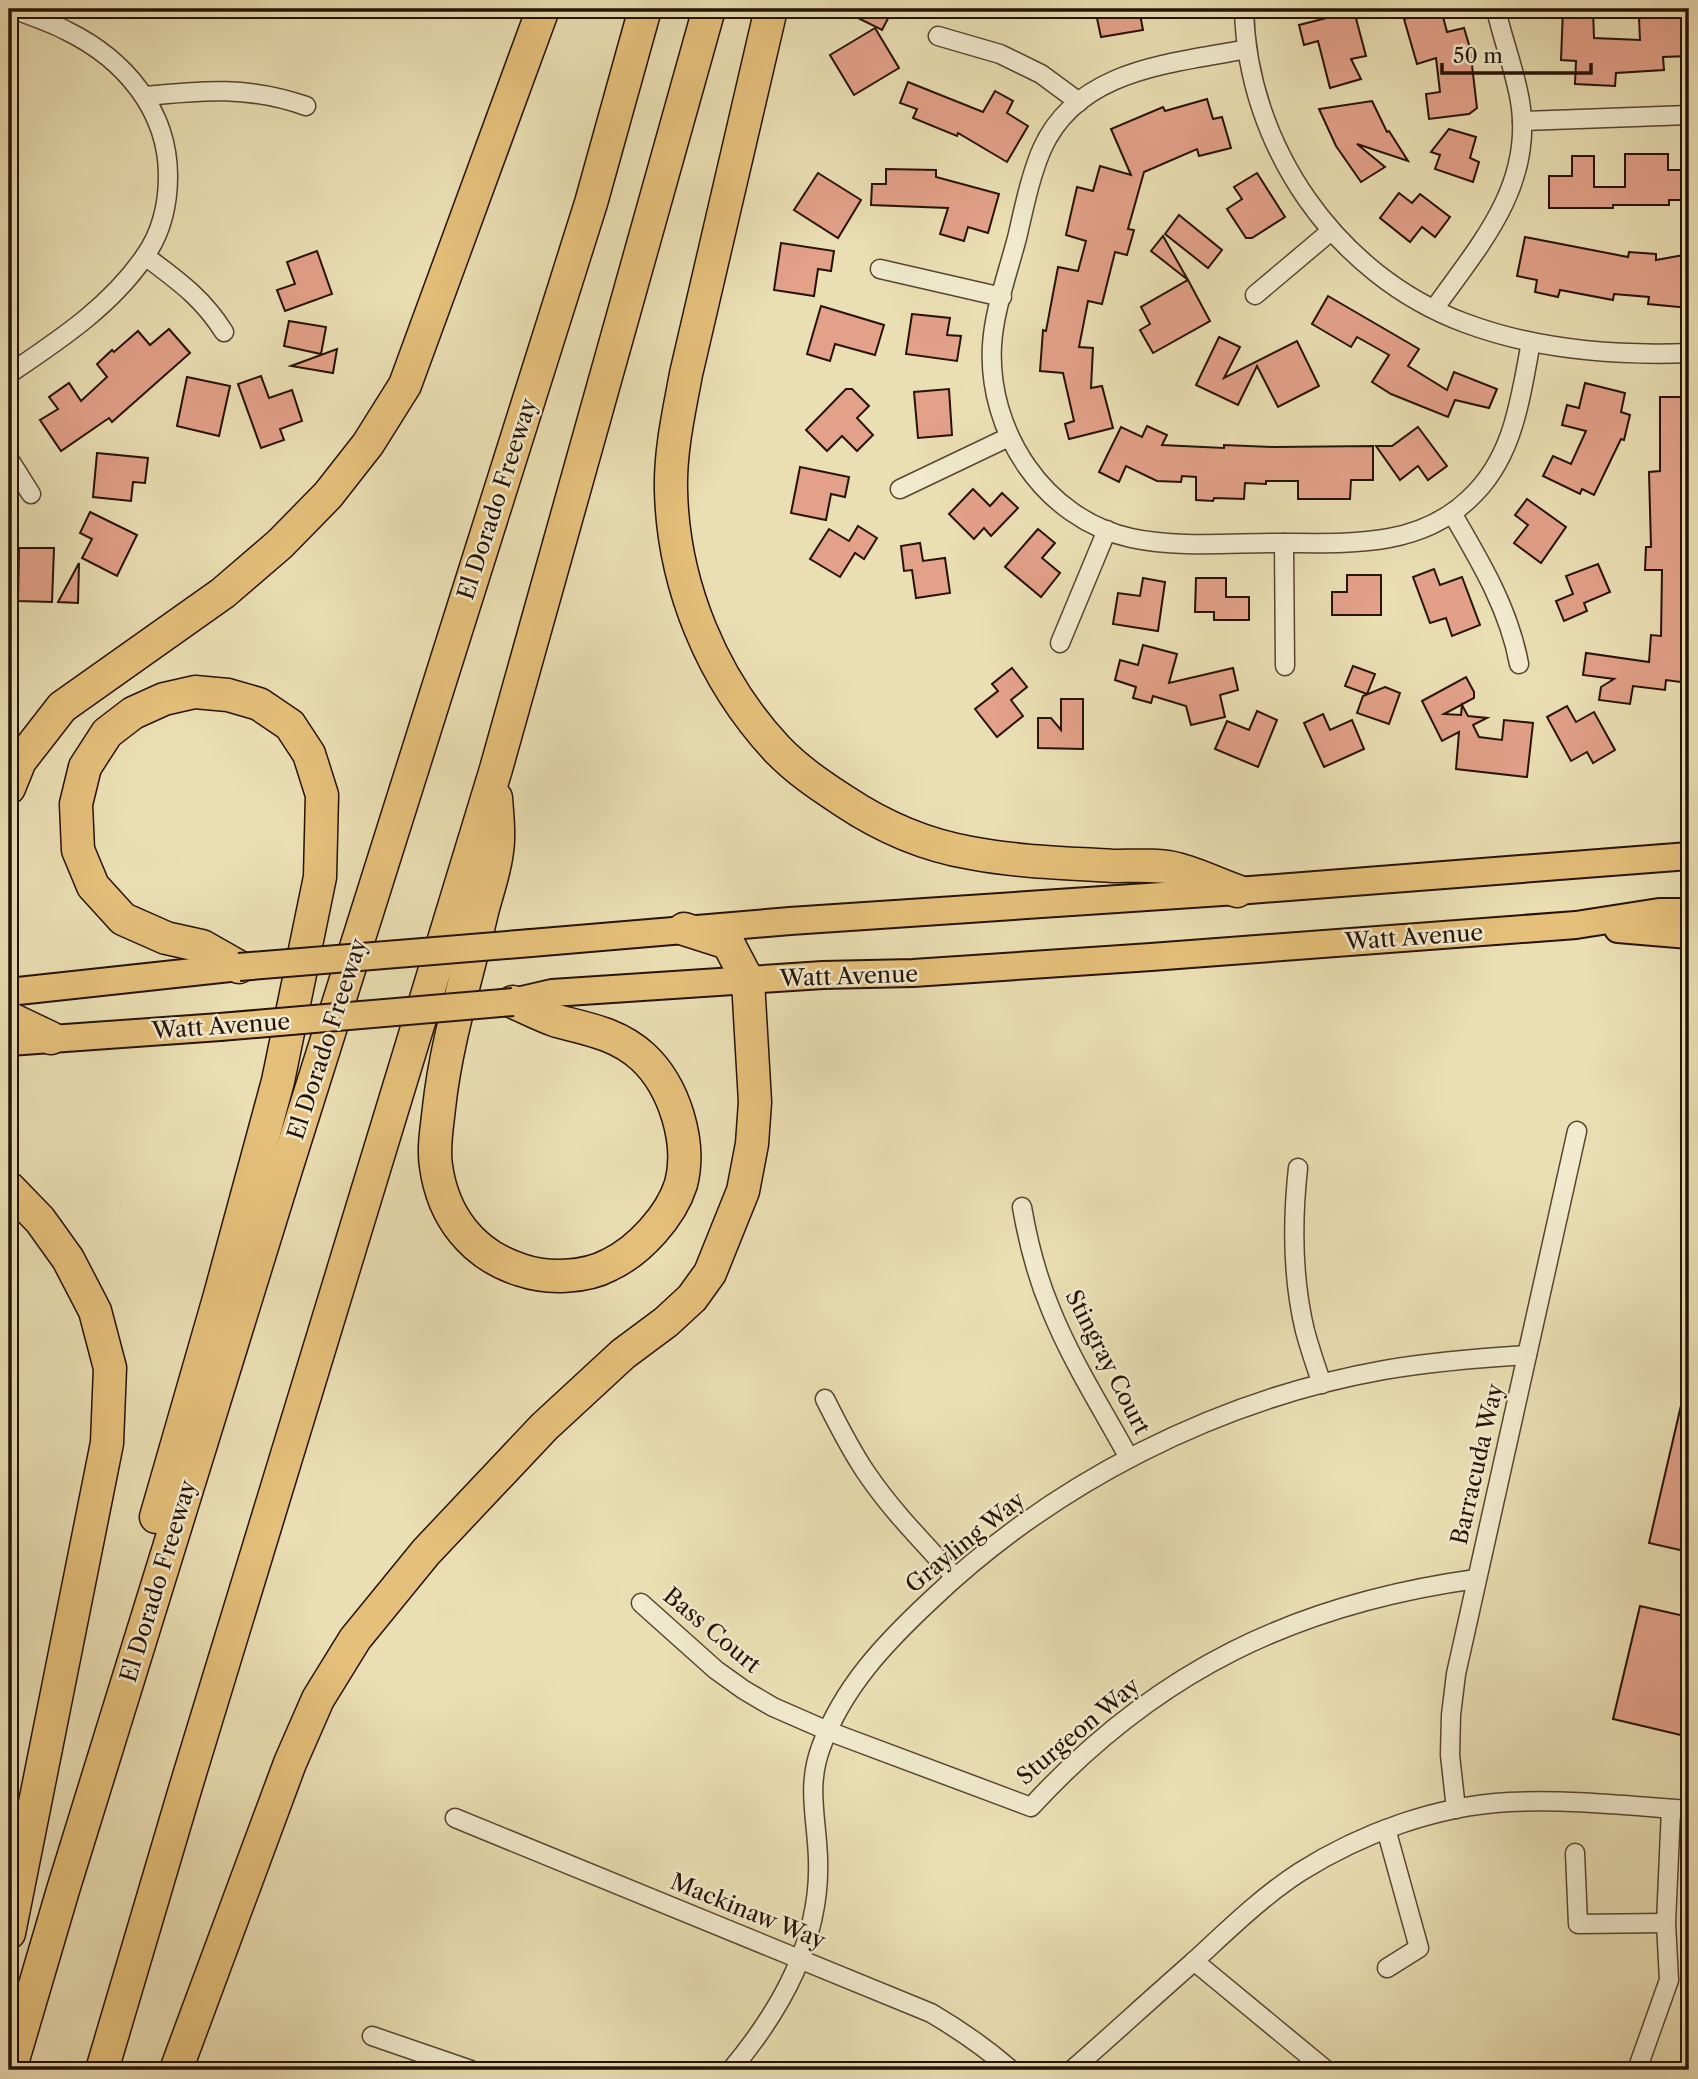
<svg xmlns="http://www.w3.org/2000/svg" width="1698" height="2079" font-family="'Libre Caslon Text',serif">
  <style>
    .building { fill: #e3a189; stroke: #271206; stroke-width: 2 }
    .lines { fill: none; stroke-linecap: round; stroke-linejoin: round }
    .street-casing { stroke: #584531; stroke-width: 21 }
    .primary-casing { stroke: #271206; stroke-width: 30 }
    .highway-casing { stroke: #271206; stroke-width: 35 }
    .street { stroke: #f1eace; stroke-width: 18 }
    .primary { stroke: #e5c07a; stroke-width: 26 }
    .highway { stroke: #e5c07a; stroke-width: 32 }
    .primary-bridge-casing { stroke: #271206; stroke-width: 30; stroke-linecap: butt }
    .primary-bridge { stroke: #e5c07a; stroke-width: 26 }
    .labels { text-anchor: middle; stroke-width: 5; stroke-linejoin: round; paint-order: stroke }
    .street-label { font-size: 23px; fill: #271206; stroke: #f1eace }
  </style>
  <rect width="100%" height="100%" fill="#eadfb3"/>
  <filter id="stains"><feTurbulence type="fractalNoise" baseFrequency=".00286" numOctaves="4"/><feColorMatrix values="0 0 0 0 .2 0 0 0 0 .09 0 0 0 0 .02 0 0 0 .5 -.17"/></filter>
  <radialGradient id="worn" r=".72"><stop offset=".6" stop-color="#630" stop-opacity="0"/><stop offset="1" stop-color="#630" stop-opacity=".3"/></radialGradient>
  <g class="building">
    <polygon points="840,9 893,9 882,30"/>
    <polygon points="1095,9 1139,9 1143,30 1101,37"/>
    <polygon points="1441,9 1447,32 1464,28 1470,48 1477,108 1469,114 1429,119 1426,94 1440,92 1436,58 1417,64 1404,19"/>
    <polygon points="1563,9 1593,9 1594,38 1640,40 1639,18 1685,15 1688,56 1663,57 1664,70 1616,73 1615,86 1575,84 1576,61 1561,60"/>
    <polygon points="1354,11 1366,56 1351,59 1361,79 1330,88 1318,41 1304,45 1299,25"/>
    <polygon points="875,28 899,68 854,95 830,55"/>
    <polygon points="908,82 983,112 995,91 1013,101 1007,113 1028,126 1007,162 958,133 957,136 913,118 917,109 900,103"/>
    <polygon points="1207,99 1213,119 1222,117 1231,148 1199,156 1197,149 1144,172 1128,229 1134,230 1127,255 1115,252 1102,304 1088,301 1079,347 1093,348 1091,388 1102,386 1113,428 1069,439 1065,424 1074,421 1063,373 1040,371 1043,330 1046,331 1058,267 1078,271 1086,241 1066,235 1077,187 1093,191 1100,166 1131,175 1111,129 1163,107 1165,111"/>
    <polygon points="1372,101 1387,132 1389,131 1408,161 1357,144 1385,167 1361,182 1336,146 1319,109"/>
    <polygon points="1449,129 1476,137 1470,158 1479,162 1473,182 1435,169 1440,155 1431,152"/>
    <polygon points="1625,154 1668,154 1668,170 1689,170 1689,200 1669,200 1669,205 1613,205 1613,208 1549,208 1549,176 1572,176 1572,156 1594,156 1594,187 1625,187"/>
    <polygon points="886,169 936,170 936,177 999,194 988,233 968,227 964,241 940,234 948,208 871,205 872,184 886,184"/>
    <polygon points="818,173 861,200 838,238 794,210"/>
    <polygon points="1257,173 1285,217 1252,238 1246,238 1227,209 1242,199 1234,187"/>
    <polygon points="1399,193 1412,203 1420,194 1450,217 1435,237 1422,227 1410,242 1380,218"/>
    <polygon points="1179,215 1222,250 1208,268 1165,234"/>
    <polygon points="1163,236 1188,280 1151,251"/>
    <polygon points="1525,237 1628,257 1629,252 1656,254 1656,260 1689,254 1689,308 1648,304 1649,297 1614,294 1613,300 1560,290 1558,297 1535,292 1537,280 1517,276"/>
    <polygon points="781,243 834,251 831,271 818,269 814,296 774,290"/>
    <polygon points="317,251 332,294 285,311 277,290 295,284 287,262"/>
    <polygon points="1188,280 1210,321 1153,353 1140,330 1150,324 1141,307"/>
    <polygon points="1328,296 1419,349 1408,366 1447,390 1454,372 1497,389 1489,408 1455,400 1448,417 1391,394 1372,382 1389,355 1357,337 1351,347 1312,324"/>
    <polygon points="821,306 884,325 875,355 835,344 830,361 807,354"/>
    <polygon points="912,314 950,318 947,335 961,336 957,361 906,354"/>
    <polygon points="289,321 326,327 321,354 284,346"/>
    <polygon points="169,329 190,353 112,422 109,418 61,451 40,420 58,409 49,397 69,383 81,401 107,377 97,364 112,350 114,352 138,331 150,345"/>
    <polygon points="1219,337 1240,347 1224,378 1297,341 1319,386 1278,407 1257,366 1238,405 1196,385"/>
    <polygon points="337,349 333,373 291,366"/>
    <polygon points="261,376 269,398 292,390 302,421 280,429 284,440 261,448 238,384"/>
    <polygon points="187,377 230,386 219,436 177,426"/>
    <polygon points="1585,383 1625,393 1621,412 1630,415 1624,440 1621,439 1594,495 1582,489 1580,494 1543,476 1553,456 1571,464 1586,431 1562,425 1567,405 1579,408"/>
    <polygon points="846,389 852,389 869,406 857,418 873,435 857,451 842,436 827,451 806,430"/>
    <polygon points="949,389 952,435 918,438 914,392"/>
    <polygon points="1660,397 1689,397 1689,493 1682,493 1683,527 1689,527 1689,683 1666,680 1665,690 1633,686 1630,704 1599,700 1601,687 1614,679 1583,675 1586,653 1649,662 1651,635 1661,636 1662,570 1645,570 1646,547 1651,547 1649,472 1660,471"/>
    <polygon points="1147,426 1167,435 1162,445 1224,448 1224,445 1275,447 1373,446 1373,480 1351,480 1350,499 1298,499 1298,481 1266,481 1266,484 1245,483 1244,499 1214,498 1213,501 1196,500 1196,477 1182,476 1181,482 1157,481 1126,466 1119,482 1099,472 1121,427 1142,437"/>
    <polygon points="1418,427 1447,466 1428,480 1418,466 1400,480 1376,446 1392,446"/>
    <polygon points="97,453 148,458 145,483 133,482 131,501 93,497"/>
    <polygon points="800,467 849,477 845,497 831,494 826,520 791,513"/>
    <polygon points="973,489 990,506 1002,493 1018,508 991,536 984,528 974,539 949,514"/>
    <polygon points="1527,499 1566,527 1541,563 1514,543 1528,525 1515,515"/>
    <polygon points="90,512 137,535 117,576 82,558 92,539 80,533"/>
    <polygon points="858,526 877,538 864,559 855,553 840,577 810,559 829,529 849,541"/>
    <polygon points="1038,529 1055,543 1042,558 1060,573 1041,597 1005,567"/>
    <polygon points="920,543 923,561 945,558 950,593 916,598 912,570 904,571 901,546"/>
    <polygon points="19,548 54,548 52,602 18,601"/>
    <polygon points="79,563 78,603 58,602"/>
    <polygon points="1598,564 1610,592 1584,603 1587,611 1564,621 1556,601 1573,594 1566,576"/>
    <polygon points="1434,569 1440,585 1462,577 1480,625 1452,636 1446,618 1430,623 1413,577"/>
    <polygon points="1347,575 1381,575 1381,615 1332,615 1332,592 1347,592"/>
    <polygon points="1143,578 1165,582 1158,631 1113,624 1118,593 1140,596"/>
    <polygon points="1196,578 1226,578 1226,597 1249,597 1249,620 1214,620 1214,612 1195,612"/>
    <polygon points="1143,645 1177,654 1169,683 1233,668 1238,690 1220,695 1225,717 1191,725 1186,706 1153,696 1151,703 1133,698 1136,687 1115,680 1120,660 1138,665"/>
    <polygon points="1353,666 1375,674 1367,694 1345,686"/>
    <polygon points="1012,668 1027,687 1011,700 1023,716 997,737 975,709 998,691 992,684"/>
    <polygon points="1466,677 1474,692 1474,698 1444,714 1461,715 1462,705 1468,716 1487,718 1473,725 1479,737 1502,740 1504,720 1533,723 1527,777 1456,769 1459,732 1442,741 1422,701"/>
    <polygon points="1385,687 1400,693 1389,724 1357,713 1363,696"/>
    <polygon points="1061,699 1083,699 1083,749 1038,748 1038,718 1051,718 1061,730"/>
    <polygon points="1567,706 1576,722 1594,712 1615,750 1593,763 1587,752 1571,761 1547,717"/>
    <polygon points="1257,711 1277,720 1258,767 1215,749 1227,721 1249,730"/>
    <polygon points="1323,714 1330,730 1352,720 1364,749 1324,767 1304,723"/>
    <polygon points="1683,1397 1689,1398 1689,1552 1649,1543"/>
    <polygon points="1640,1606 1689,1617 1689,1701 1681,1735 1613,1719"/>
  </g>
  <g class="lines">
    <g class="street-casing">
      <g id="street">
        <path d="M1244,9c3,137 92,266 221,314 72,27 148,33 224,30"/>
        <polyline points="938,36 1000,54 1041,74 1079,102"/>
        <path d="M1247,49c-75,15 -169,19 -205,100 -12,28 -18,59 -25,89 -9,34 -23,73 -25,107 -5,86 52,174 139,193 47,10 99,5 147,5 67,0 139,6 191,-44 45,-41 51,-100 62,-157"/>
        <path d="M145,96c59,-6 104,-10 161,10"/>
        <polyline points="1522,121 1689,115"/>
        <path d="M145,256c32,24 57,41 79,76"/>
        <polyline points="880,269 1002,297"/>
        <polyline points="1255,295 1331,231"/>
        <path d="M1434,309c44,-62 97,-120 87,-201 -4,-33 -18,-66 -25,-99"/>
        <path d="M9,374c50,-34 101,-67 136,-118 16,-23 23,-52 23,-80 0,-66 -44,-117 -101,-145 -17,-9 -36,-15 -54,-22"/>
        <polyline points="9,459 31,494"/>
        <polyline points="900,489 1009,437"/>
        <path d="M1452,513c28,48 57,96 67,151"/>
        <polyline points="1284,543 1285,666"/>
        <polyline points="1060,643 1107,530"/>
        <path d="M1298,1168c-6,55 -6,109 7,163 5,18 11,36 17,53"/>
        <path d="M1022,1207c6,35 15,70 29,103 21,52 52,100 78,148"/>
        <path d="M825,1399c13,26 26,52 42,75 25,37 58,70 88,103"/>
        <path d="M641,1603l75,67 28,20 29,17 55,24 203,76c125,-136 264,-203 445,-228"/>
        <polyline points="1456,1809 1450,1755 1451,1715 1456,1674 1577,1131"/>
        <path d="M455,1818l476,195c29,17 55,35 80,57"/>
        <polyline points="1386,1829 1419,1948 1387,1968"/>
        <polyline points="1575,1853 1578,1924 1666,1923"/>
        <polyline points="1194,1961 1326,2070"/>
        <polyline points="372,2036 471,2070"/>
        <path d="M731,2070c50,-60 90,-130 87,-211 -1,-40 -12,-72 3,-112 22,-60 64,-104 110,-147 123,-117 285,-200 453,-230 47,-8 95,-12 143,-15"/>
        <path d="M1072,2070c40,-35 79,-71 119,-106 35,-32 69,-66 109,-92 62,-39 136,-66 209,-70 60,-3 121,4 180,8"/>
        <polyline points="1637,2070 1669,1980 1666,1923 1671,1809"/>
      </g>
    </g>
    <g class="primary-casing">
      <g id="primary">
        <polyline points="1618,929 1689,935"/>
        <polyline points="531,943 790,921 1237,891 1689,856"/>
        <polyline points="9,992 239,967"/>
        <polyline points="513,1002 552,993 823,975 913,973 1151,957 1576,925 1659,912 1689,912"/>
        <polyline points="9,1042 220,1027"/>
      </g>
    </g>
    <g class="highway-casing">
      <g id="highway">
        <path d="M771,9l-85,365c-7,38 -16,77 -15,116 2,95 41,189 106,259 20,21 44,37 67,52 39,26 80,44 127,52 47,9 95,10 142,13 20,0 46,-2 64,3 20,5 40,15 60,22"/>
        <polyline points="9,788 20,761 62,707 223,593 280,544 328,495 368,444 405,385 543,9"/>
        <path d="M496,798c1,17 4,36 1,53 -2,20 -10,41 -15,61 -15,65 -36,130 -43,196 -2,19 -6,40 -3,58 7,51 37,89 85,104 26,9 64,8 88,-5 30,-14 62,-49 72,-81 11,-42 -7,-98 -38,-127 -25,-23 -55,-28 -86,-36 -15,-5 -30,-13 -44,-19"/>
        <polyline points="9,1018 51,1038"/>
        <polyline points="9,1188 40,1220 68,1259 95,1311 110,1368 107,1443 9,1933"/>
        <polyline points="156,1517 220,1295 278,1081 320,877 322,795 309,754 290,725 259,704 228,695 195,692 164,699 133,713 107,733 85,767 76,804 78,850 93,886 123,919 166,938 202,946 239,967"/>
        <polyline points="10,2070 63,1890 287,1166 591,203 645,9"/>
        <polyline points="102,2070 186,1786 496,769 709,9"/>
        <polyline points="176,2070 290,1763 318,1699 355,1639 426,1552 544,1427 623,1354 666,1322 692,1298 710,1273 743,1191 752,1144 755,1102 748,981 728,943 684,929"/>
      </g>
    </g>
    <use href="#street" class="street"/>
    <use href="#primary" class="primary"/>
    <use href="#highway" class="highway"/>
    <g class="primary-bridge-casing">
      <g id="primary-bridge">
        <polyline points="239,967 531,943"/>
        <polyline points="220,1027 513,1002"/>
      </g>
    </g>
    <use href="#primary-bridge" class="primary-bridge"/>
  </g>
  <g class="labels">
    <g class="street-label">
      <text transform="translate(497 499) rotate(-72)" y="8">El Dorado Freeway</text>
      <text transform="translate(1414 937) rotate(-4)" y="8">Watt Avenue</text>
      <text transform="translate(849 976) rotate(-2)" y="8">Watt Avenue</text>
      <text transform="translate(221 1026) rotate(-4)" y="8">Watt Avenue</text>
      <text transform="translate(327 1039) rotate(-72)" y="8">El Dorado Freeway</text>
      <text transform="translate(1108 1362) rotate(63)" y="8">Stingray Court</text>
      <text transform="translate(1477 1464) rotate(-77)" y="8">Barracuda Way</text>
      <text transform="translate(965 1542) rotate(-39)" y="8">Grayling Way</text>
      <text transform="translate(158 1581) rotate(-73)" y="8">El Dorado Freeway</text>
      <text transform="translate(712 1630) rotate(40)" y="8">Bass Court</text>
      <text transform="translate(1078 1731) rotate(-40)" y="8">Sturgeon Way</text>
      <text transform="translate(748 1911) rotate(22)" y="8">Mackinaw Way</text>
    </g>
  </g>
  <rect width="1698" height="2079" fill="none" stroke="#eadfb3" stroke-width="35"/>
  <rect x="10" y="10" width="1677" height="2058" fill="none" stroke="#271206" stroke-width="3.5"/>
  <rect x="18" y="18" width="1663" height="2044" fill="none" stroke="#271206" stroke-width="2"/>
  <path d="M1442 63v10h149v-10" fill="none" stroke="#271206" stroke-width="3.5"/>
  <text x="1453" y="63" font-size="21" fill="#271206" stroke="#f1eace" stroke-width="5" paint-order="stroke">50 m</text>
  <rect width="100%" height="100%" filter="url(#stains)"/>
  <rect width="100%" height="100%" fill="url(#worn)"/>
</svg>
